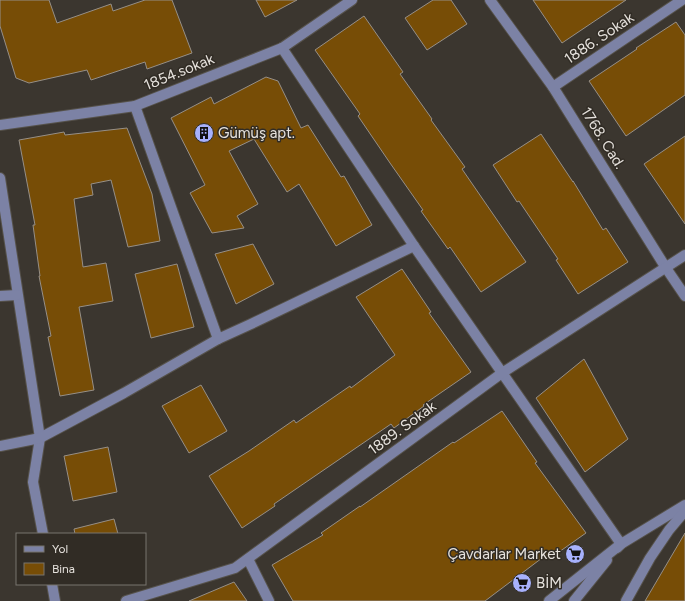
<svg xmlns="http://www.w3.org/2000/svg" width="685" height="601" font-family="Figtree,sans-serif">
  <style>
    .building { fill: #774d06; stroke: #968f87 }
    .lines { fill: none; stroke-linecap: round; stroke-linejoin: round }
    .minor-casing { stroke: #56524b; stroke-width: 12 }
    .minor { stroke: #7c82a5; stroke-width: 10 }
    .labels { text-anchor: middle; stroke-width: 3; stroke-linejoin: round; paint-order: stroke }
    .street-label { font-size: 15px; fill: #e6e2dd; stroke: #312c25 }
    .poi-label { font-size: 15px; fill: #e6e2dd; stroke: #312c25; text-anchor: start }
  </style>
  <rect width="100%" height="100%" fill="#3b362f"/>
  <g class="building">
    <polygon points="0,0 49,0 57,23 111,4 113,11 145,0 172,0 192,53 147,69 145,62 91,80 87,70 29,83 16,78 0,26"/>
    <polygon points="256,0 297,0 265,17"/>
    <polygon points="433,0 451,0 467,24 427,50 405,18"/>
    <polygon points="533,0 626,0 562,43"/>
    <polygon points="364,16 403,72 400,74 432,119 431,120 465,167 462,169 526,262 481,292 450,247 448,249 421,211 423,210 390,163 358,116 360,114 315,50"/>
    <polygon points="676,22 685,35 685,95 626,136 589,81 637,49 636,48"/>
    <polygon points="266,77 278,81 301,128 308,125 341,177 344,176 372,225 336,246 299,184 287,192 254,139 229,151 258,204 237,216 244,228 212,233 190,193 205,185 171,118 211,97 214,104"/>
    <polygon points="127,128 152,194 160,241 128,247 111,180 91,184 93,195 74,199 83,267 106,263 113,301 79,307 94,390 60,396 48,337 51,336 39,276 40,276 33,225 35,225 19,140 64,132 65,135"/>
    <polygon points="541,134 573,182 573,181 603,230 606,228 628,262 578,294 556,260 558,259 519,201 517,202 493,165"/>
    <polygon points="685,136 685,224 644,164"/>
    <polygon points="253,244 274,284 236,304 215,254"/>
    <polygon points="177,264 194,327 151,338 135,274"/>
    <polygon points="402,269 431,312 429,313 471,372 423,405 424,406 394,428 391,424 274,504 275,506 242,528 209,476 249,451 294,420 296,423 350,386 351,388 395,355 356,297"/>
    <polygon points="584,359 628,439 585,472 536,398"/>
    <polygon points="201,385 227,431 189,453 162,406"/>
    <polygon points="502,411 537,462 535,463 586,533 549,559 546,555 485,601 293,601 272,565 323,535 321,533 360,506 360,507 453,442 454,443"/>
    <polygon points="108,447 117,492 73,501 64,456"/>
    <polygon points="114,519 118,534 75,534 74,529"/>
    <polygon points="685,533 685,601 645,601"/>
    <polygon points="234,582 247,601 189,601"/>
  </g>
  <g class="lines">
    <g class="minor-casing">
      <g id="minor">
        <polyline points="490,0 553,87 666,268 685,296"/>
        <polyline points="282,48 414,246 621,544 549,601"/>
        <polyline points="553,87 682,0"/>
        <polyline points="135,106 218,339"/>
        <polyline points="0,125 135,106 282,48 352,0"/>
        <polyline points="0,178 40,438 33,482 43,534"/>
        <polyline points="0,296 17,295"/>
        <polyline points="0,446 40,438 124,393 218,339 251,324 414,246"/>
        <polyline points="617,548 621,544 685,505"/>
        <polyline points="248,559 269,601"/>
        <polyline points="52,584 55,601"/>
        <polyline points="126,601 235,568 502,373 685,255"/>
        <polyline points="574,601 607,560"/>
        <polyline points="626,601 650,558 669,530 685,511"/>
      </g>
    </g>
    <use href="#minor" class="minor"/>
  </g>
  <defs>
    <g id="building-disc" transform="scale(1)"><circle r="9.5" fill="#a7b1fc" stroke="#312c25"/><path d="M-4-6H4V6H1V3H-1V6H-4ZM-2.5-4.3h1.7v1.8h-1.7ZM.8-4.3h1.7v1.8H.8ZM-2.5-1h1.7V.8h-1.7ZM.8-1h1.7V.8H.8Z" fill="#111"/></g>
    <g id="supermarket-disc" transform="scale(1)"><circle r="9.5" fill="#a7b1fc" stroke="#312c25"/><path d="M-6-5.5h2.5l.6 2H6L4.5 2H-2.5L-4.4-4H-6ZM-1.5 3.2a1.3 1.3 0 1 0 .1 0ZM3 3.2a1.3 1.3 0 1 0 .1 0Z" fill="#111"/></g>
  </defs>
  <g fill-rule="evenodd">
    <use href="#building-disc" x="204" y="133"/>
    <use href="#supermarket-disc" x="575" y="554"/>
    <use href="#supermarket-disc" x="522" y="583"/>
  </g>
  <g class="labels">
    <g class="street-label">
      <text transform="translate(599 38) rotate(-34)" y="5">1886. Sokak</text>
      <text transform="translate(179 72) rotate(-22)" y="5">1854.sokak</text>
      <text transform="translate(603 138) rotate(58)" y="5">1768. Cad.</text>
      <text transform="translate(402 428) rotate(-36)" y="5">1889. Sokak</text>
    </g>
    <g class="poi-label">
      <text x="218" y="138">Gümüş apt.</text>
      <text x="561" y="559" text-anchor="end">Çavdarlar Market</text>
      <text x="536" y="588">BİM</text>
    </g>
  </g>
  <rect x="16" y="533" width="130" height="52" fill="#312c25" stroke="#79756f"/>
  <rect x="24" y="546" width="20" height="6" fill="#7c82a5" stroke="#79756f"/>
  <text x="52" y="553" font-size="12" fill="#e6e2dd">Yol</text>
  <rect x="24" y="563" width="20" height="12" fill="#774d06" stroke="#79756f"/>
  <text x="52" y="573" font-size="12" fill="#e6e2dd">Bina</text>
</svg>
